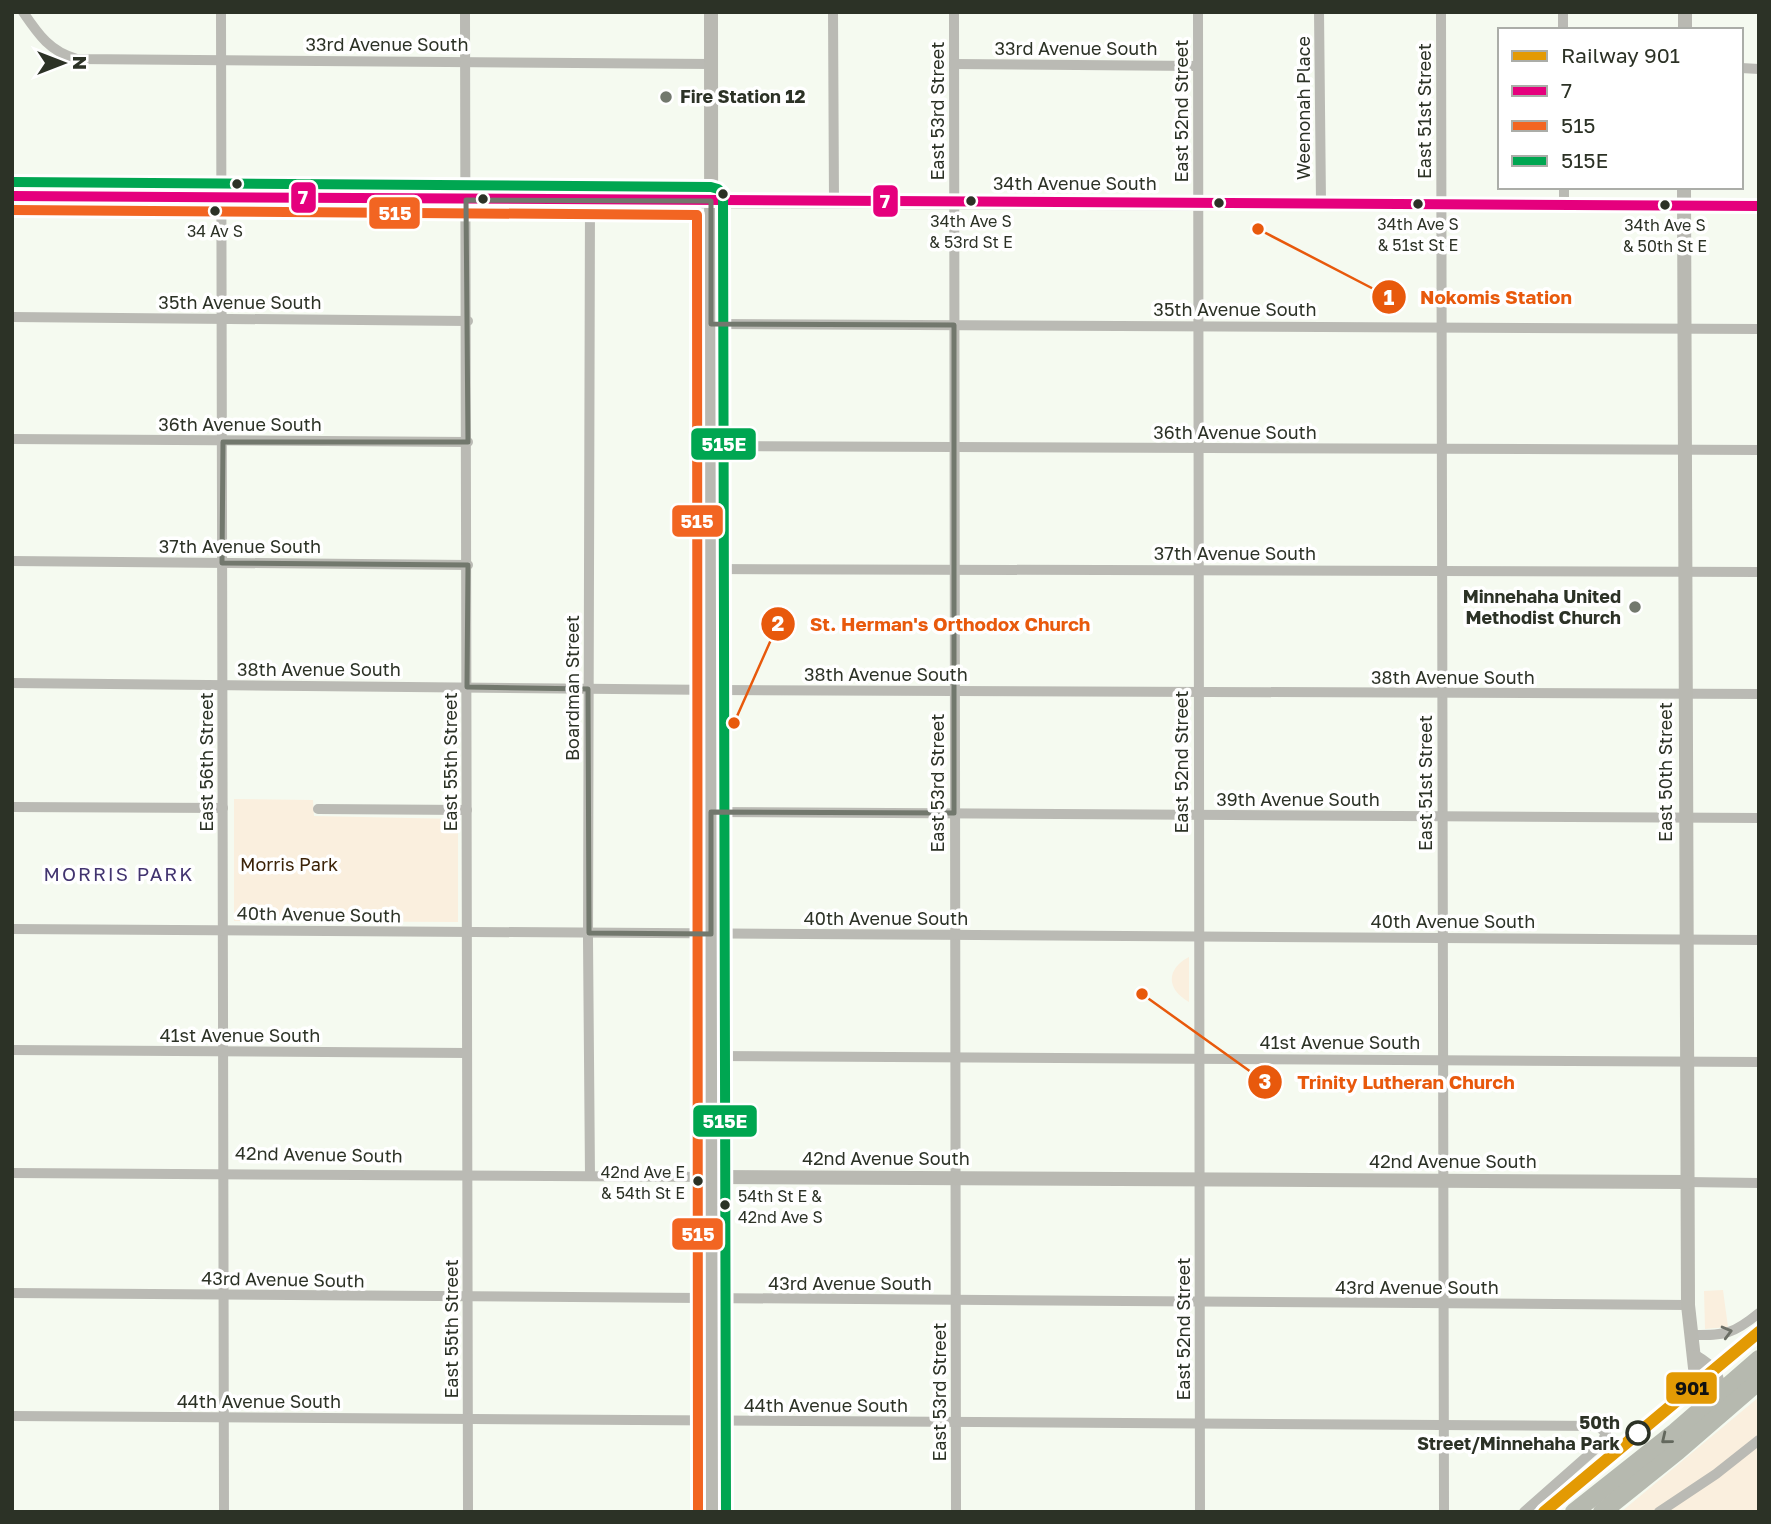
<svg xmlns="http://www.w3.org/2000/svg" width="1771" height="1524" font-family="'Golos Text',sans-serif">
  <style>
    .green { fill: #faefde }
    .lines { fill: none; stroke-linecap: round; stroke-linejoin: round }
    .street { stroke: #babab4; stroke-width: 10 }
    .secondary { stroke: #b9b9b2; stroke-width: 14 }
    .highway { stroke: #b6b9af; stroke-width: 18 }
    .bus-1-casing { stroke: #fff; stroke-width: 16 }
    .bus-2-casing { stroke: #fff; stroke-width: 16 }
    .bus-3-casing { stroke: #fff; stroke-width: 16 }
    .bus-1 { stroke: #e5007d; stroke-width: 10 }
    .bus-2 { stroke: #f26522; stroke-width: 10 }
    .bus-3 { stroke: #00a651; stroke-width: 10 }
    .rail-1-casing { stroke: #fff; stroke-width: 18 }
    .rail-1 { stroke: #e39a04; stroke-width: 12 }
    .oneway { stroke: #6c6f66 }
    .oneway2 { stroke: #63685d }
    .marked { fill: none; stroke: #72786d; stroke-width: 5; stroke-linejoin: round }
    .poi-dot { fill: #72786d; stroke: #fff; stroke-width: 2.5 }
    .bus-dot { fill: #2c3226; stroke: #fff; stroke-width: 2.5 }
    .stop-dot { fill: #fff; stroke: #2c3226; stroke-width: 3.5 }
    .labels { text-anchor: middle; stroke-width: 7; stroke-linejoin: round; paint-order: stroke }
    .bus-label { font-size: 16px; fill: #2c3226; stroke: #fff }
    .street-label { font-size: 18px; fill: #2c3226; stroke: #fff }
    .poi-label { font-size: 18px; font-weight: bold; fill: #2c3226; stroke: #fff; text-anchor: start }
    .park-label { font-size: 18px; fill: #3c2308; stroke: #fff }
    .stop-label { font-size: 18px; font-weight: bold; fill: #2c3226; stroke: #fff; text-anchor: end }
    .neighbourhood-label { font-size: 19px; letter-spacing: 2px; fill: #423470; stroke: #fff }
    .leader { fill: none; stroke: #e8590c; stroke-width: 2.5 }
    .callout-dot { fill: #e8590c; stroke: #fff; stroke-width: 2.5 }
    .mark-label { font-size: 21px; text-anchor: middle; font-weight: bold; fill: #fff }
    .callout-label { font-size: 19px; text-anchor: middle; font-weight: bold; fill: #e8590c; stroke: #fff; stroke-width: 7; stroke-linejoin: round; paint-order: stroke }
    .line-badge { stroke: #fff; stroke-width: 2.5 }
    .badge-label { font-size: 19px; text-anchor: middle; font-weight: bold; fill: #fff }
    .pale-badge-label { font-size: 19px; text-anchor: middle; font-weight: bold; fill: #111 }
  </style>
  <rect width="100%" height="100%" fill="#f5faf0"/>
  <g class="green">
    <polygon points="234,799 313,800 314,816 458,819 458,922 234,921"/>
    <path d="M1189,957v45c-23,-13 -23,-33 0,-45z"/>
    <polygon points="1723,1290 1728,1327 1705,1329 1704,1291"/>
    <polygon points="1759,1397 1759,1512 1621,1512"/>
  </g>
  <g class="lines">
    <g class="street">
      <path d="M23,12c15,22 27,40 54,47l634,5"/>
      <polyline points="221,12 224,1512"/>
      <polyline points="465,12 468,1512"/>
      <polyline points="833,12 834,201"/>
      <polyline points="954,12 956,1512"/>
      <polyline points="1198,12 1200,1512"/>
      <polyline points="1319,12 1321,203"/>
      <polyline points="1441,12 1444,1512"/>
      <polyline points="1563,12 1563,30"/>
      <polyline points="954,64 1198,66"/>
      <polyline points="1741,68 1759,69"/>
      <polyline points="1564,187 1564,204"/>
      <polyline points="590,201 588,940 590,1176"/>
      <polyline points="12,317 468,321"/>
      <polyline points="711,324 1759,329"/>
      <polyline points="12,439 468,442"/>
      <polyline points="711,446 1759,450"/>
      <polyline points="12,561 468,565"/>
      <polyline points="711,569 1759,572"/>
      <polyline points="12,683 720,690 1759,694"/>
      <polyline points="12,807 223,808"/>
      <polyline points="318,809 467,810"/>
      <polyline points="711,812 1759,818"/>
      <polyline points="12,929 1759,940"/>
      <polyline points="12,1050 467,1053"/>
      <polyline points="712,1056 1759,1062"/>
      <polyline points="12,1173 712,1177"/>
      <polyline points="1687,1182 1759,1183"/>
      <polyline points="12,1293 1688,1305"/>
      <path d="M1690,1335c34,0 41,1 69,-22"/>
      <polyline points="12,1416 1598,1426 1606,1433 1601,1444 1524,1512"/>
      <polyline points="1659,1512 1716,1474 1759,1440"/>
    </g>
    <g class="secondary">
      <polyline points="711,12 712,1512"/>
      <polyline points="1685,12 1685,30"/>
      <polyline points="1684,187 1688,1305 1695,1368 1709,1392 1718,1395 1723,1401"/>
      <polyline points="12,196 643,201 1759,206"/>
      <polyline points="712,1177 1687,1182"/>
      <path d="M1695,1357c17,10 25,18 23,38"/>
    </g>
    <g class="highway">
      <polyline points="1574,1512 1675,1432 1759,1359"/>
      <polyline points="1602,1512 1678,1451 1759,1381"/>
    </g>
    <g class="bus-1-casing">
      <polyline id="bus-1" points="12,196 1759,206"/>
    </g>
    <g class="bus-2-casing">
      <polyline id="bus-2" points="12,210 697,215 698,1512"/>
    </g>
    <g class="bus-3-casing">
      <polyline id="bus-3" points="12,182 711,187 718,189 723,194 726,1512"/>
    </g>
    <use href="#bus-1" class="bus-1"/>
    <use href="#bus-2" class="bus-2"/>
    <use href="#bus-3" class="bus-3"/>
    <g class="rail-1-casing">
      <polyline id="rail-1" points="1544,1512 1759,1332"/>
    </g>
    <use href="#rail-1" class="rail-1"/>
  </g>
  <defs><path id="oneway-chevron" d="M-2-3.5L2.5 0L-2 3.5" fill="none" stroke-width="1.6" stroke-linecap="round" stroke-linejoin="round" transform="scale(1.75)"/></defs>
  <use class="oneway" href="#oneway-chevron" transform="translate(1727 1332) rotate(-15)"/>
  <use class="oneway2" href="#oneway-chevron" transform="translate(1666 1439) rotate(141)"/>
  <path class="marked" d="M466,200l245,1v123l243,1v488l-243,-1v122l-122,-1 -1,-244 -121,-2 1,-122 -246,-2 1,-121h245z"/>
  <g class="poi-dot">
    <circle cx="666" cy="97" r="7"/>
    <circle cx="1635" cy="607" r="7"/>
  </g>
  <g class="bus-dot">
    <circle cx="237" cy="184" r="6"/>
    <circle cx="723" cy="194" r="6"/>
    <circle cx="483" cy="199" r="6"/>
    <circle cx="971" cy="201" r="6"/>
    <circle cx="1219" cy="203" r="6"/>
    <circle cx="1418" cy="204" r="6"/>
    <circle cx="1665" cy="205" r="6"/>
    <circle cx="215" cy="211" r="6"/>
    <circle cx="698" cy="1181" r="6"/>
    <circle cx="725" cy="1205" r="6"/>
  </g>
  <circle class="stop-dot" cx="1638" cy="1433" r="11"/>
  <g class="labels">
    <g class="bus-label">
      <text x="971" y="227">34th Ave S<tspan x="971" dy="21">&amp; 53rd St E</tspan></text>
      <text x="1418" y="230">34th Ave S<tspan x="1418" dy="21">&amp; 51st St E</tspan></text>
      <text x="1665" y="231">34th Ave S<tspan x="1665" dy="21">&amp; 50th St E</tspan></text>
      <text x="215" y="237">34 Av S</text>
      <text x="685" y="1178" text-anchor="end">42nd Ave E<tspan x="685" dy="21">&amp; 54th St E</tspan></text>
      <text x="738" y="1202" text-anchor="start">54th St E &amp;<tspan x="738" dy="21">42nd Ave S</tspan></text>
    </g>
    <g class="street-label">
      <text x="387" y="51">33rd Avenue South</text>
      <text x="1076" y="55">33rd Avenue South</text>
      <text transform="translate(1304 108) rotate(-90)" y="6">Weenonah Place</text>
      <text transform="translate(938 111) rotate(-90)" y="6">East 53rd Street</text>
      <text transform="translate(1182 111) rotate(-90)" y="6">East 52nd Street</text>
      <text transform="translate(1425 111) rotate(-90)" y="6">East 51st Street</text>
      <text x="1075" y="190">34th Avenue South</text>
      <text x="240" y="309">35th Avenue South</text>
      <text x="1235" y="316">35th Avenue South</text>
      <text x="240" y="431">36th Avenue South</text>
      <text x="1235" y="439">36th Avenue South</text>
      <text x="240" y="553">37th Avenue South</text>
      <text x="1235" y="560">37th Avenue South</text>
      <text x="319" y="676">38th Avenue South</text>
      <text x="886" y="681">38th Avenue South</text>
      <text x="1453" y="684">38th Avenue South</text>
      <text transform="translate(573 688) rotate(-90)" y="6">Boardman Street</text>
      <text transform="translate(207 762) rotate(-90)" y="6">East 56th Street</text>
      <text transform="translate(451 762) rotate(-90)" y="6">East 55th Street</text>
      <text transform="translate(1182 762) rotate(-90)" y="6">East 52nd Street</text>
      <text transform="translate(1666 772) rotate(-90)" y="6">East 50th Street</text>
      <text transform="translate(938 783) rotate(-90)" y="6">East 53rd Street</text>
      <text transform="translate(1426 783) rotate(-90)" y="6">East 51st Street</text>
      <text x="1298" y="806">39th Avenue South</text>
      <text transform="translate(319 915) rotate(1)" y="6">40th Avenue South</text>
      <text x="886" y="925">40th Avenue South</text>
      <text x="1453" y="928">40th Avenue South</text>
      <text x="240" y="1042">41st Avenue South</text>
      <text x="1340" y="1049">41st Avenue South</text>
      <text transform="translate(319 1155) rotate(1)" y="6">42nd Avenue South</text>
      <text x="886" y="1165">42nd Avenue South</text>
      <text x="1453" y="1168">42nd Avenue South</text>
      <text transform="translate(283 1280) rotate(1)" y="6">43rd Avenue South</text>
      <text x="850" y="1290">43rd Avenue South</text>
      <text x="1417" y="1294">43rd Avenue South</text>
      <text transform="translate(452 1329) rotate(-90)" y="6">East 55th Street</text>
      <text transform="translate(1184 1329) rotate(-90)" y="6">East 52nd Street</text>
      <text transform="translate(940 1392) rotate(-90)" y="6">East 53rd Street</text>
      <text x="259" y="1408">44th Avenue South</text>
      <text x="826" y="1412">44th Avenue South</text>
    </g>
    <g class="poi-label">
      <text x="680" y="103">Fire Station 12</text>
      <text x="1621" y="603" text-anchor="end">Minnehaha United<tspan x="1621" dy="21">Methodist Church</tspan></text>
    </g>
    <g class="park-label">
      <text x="289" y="871">Morris Park</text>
    </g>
    <g class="stop-label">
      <text x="1620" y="1429">50th<tspan x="1620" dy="21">Street/Minnehaha Park</tspan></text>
    </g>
    <g class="neighbourhood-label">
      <text x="119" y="881">MORRIS PARK</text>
    </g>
  </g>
  <path class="leader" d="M1258 229L1389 297M734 723L778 624M1142 994L1265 1082"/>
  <g class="callout-dot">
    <circle cx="1258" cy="229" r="7"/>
    <circle cx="734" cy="723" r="7"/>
    <circle cx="1142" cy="994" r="7"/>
    <circle cx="1389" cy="297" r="18"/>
    <circle cx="778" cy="624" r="18"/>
    <circle cx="1265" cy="1082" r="18"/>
  </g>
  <g class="mark-label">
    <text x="1389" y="305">1</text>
    <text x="778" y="631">2</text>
    <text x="1265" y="1089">3</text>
  </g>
  <g class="callout-label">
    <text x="1496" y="304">Nokomis Station</text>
    <text x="950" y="631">St. Herman's Orthodox Church</text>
    <text x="1406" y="1089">Trinity Lutheran Church</text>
  </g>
  <g class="line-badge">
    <rect x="290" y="181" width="27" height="33" rx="7" fill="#e5007d"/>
    <rect x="872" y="184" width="27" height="34" rx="7" fill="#e5007d"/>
    <rect x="368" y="196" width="53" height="34" rx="7" fill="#f26522"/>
    <rect x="690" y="427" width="67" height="34" rx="7" fill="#00a651"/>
    <rect x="671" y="504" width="53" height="34" rx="7" fill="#f26522"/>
    <rect x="692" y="1104" width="66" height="34" rx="7" fill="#00a651"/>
    <rect x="671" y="1217" width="53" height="34" rx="7" fill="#f26522"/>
    <rect x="1665" y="1371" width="53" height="34" rx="7" fill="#e39a04"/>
  </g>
  <g class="badge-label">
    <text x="303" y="204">7</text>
    <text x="885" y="208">7</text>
    <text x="395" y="220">515</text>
    <text x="724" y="451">515E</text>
    <text x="697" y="528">515</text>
    <text x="725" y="1128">515E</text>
    <text x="698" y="1241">515</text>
  </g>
  <g class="pale-badge-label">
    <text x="1692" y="1395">901</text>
  </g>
  <rect width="1771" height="1524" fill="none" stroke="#2c3226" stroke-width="28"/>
  <rect x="1498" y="28" width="245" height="161" fill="#ffffff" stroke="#abada8" stroke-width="2"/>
  <rect x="1512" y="51" width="35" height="10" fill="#e39a04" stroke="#abada8" stroke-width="2"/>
  <text x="1561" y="63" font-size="21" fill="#2c3226">Railway 901</text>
  <rect x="1512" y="86" width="35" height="10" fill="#e5007d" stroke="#abada8" stroke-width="2"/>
  <text x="1561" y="98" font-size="21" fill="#2c3226">7</text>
  <rect x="1512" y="121" width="35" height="10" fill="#f26522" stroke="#abada8" stroke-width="2"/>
  <text x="1561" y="133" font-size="21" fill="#2c3226">515</text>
  <rect x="1512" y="156" width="35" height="10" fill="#00a651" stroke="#abada8" stroke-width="2"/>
  <text x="1561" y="168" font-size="21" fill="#2c3226">515E</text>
  <g transform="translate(63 63) rotate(90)" stroke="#ffffff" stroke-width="5" paint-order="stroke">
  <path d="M0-5L12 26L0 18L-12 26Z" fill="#2c3226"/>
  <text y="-10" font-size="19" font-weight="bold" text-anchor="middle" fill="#2c3226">N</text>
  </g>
</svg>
